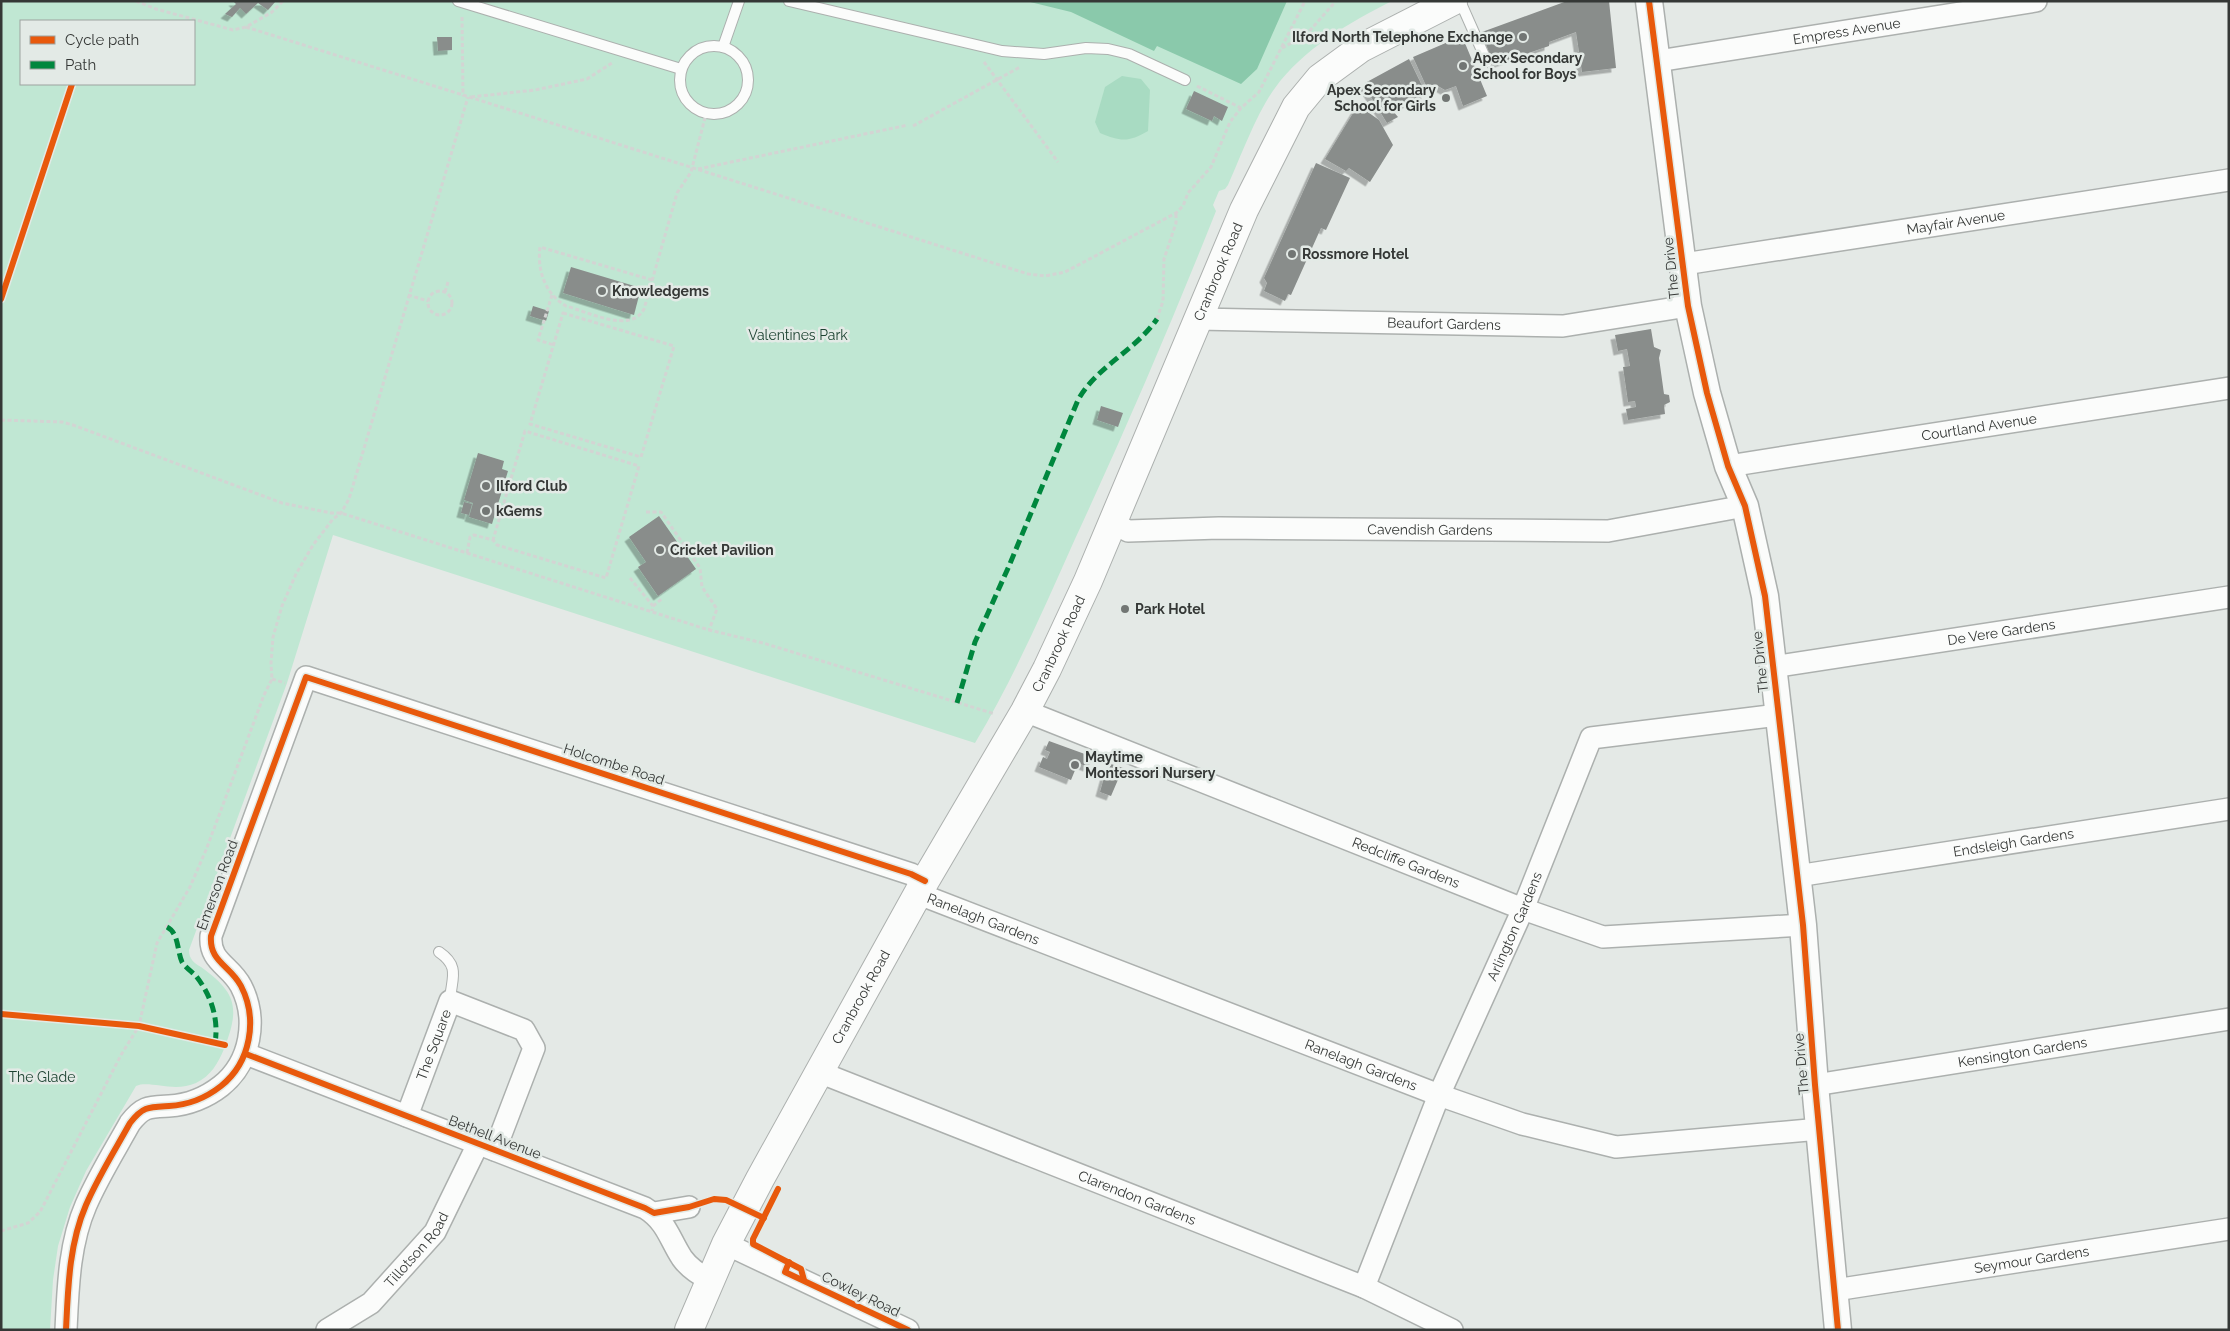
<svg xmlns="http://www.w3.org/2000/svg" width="2230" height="1331" font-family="Raleway,sans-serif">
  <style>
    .green { fill: #c0e7d3; fill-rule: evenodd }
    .forest { fill: #a8dbc2 }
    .water { fill: #8ac9ab }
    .building { fill: #898d8b; filter: url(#shadow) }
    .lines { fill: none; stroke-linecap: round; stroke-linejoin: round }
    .service-casing { stroke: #acb0ae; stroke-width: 12 }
    .minor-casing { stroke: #acb0ae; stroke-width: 24 }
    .tertiary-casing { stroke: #acb0ae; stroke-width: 29 }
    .primary-casing { stroke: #acb0ae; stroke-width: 30 }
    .path { stroke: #d3d4d3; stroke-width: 3; stroke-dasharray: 4 2.5; stroke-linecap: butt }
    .service { stroke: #fbfcfb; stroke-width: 10 }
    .minor { stroke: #fbfcfb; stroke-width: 21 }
    .tertiary { stroke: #fbfcfb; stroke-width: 26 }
    .primary { stroke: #fbfcfb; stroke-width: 28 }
    .quiet { stroke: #00873e; stroke-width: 5; stroke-dasharray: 10 5; stroke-linecap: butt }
    .cycleway-casing { stroke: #e3eae6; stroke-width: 9 }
    .cycleway { stroke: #e8590c; stroke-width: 6 }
    .poi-dot { fill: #727674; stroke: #e3eae6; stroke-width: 2 }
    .labels { text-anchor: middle; stroke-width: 5; stroke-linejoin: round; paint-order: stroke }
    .street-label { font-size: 14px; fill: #353836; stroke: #e3eae6 }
    .poi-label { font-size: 14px; font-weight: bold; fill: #353836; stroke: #e3eae6; text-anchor: start }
    .park-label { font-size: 14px; fill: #1c4231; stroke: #e3eae6 }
  </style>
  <defs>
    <filter id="shadow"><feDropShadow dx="-4.5" dy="4.5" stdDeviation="0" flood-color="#0004"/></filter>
  </defs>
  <rect width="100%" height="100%" fill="#e4e9e6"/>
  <path class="green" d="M1,1h1391c-42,21 -89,48 -117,87 -18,24 -34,68 -47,97l-3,4 -6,2 -6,14 3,6c-44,111 -91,220 -141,328 -31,69 -61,139 -100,204l-642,-208 -46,148 -98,267c0,9 5,13 12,17 36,26 39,41 23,82 -6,14 -13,27 -28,34 -22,10 -46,-3 -60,3l-50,85 -16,36 -12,39 -5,34 -3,50h-49zM21,21h173v63h-173z"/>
  <path class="forest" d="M1122,76l19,3 9,11 -2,41c-19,11 -27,11 -48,2l-5,-11 10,-35z"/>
  <polygon class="water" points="1026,1 1287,1 1257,69 1241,84 1157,46 1154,51 1071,12"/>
  <g class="building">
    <polygon points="233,1 276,1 268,10 258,3 246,14 240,8 232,17 225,14 236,4"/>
    <polygon points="1567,1 1609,1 1616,68 1582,72 1576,32 1549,42 1549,46 1493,65 1482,32"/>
    <polygon points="1462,36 1487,96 1463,106 1456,86 1445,90 1438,86 1428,90 1413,57"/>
    <polygon points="437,37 452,37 452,50 438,51"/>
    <polygon points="1409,59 1426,94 1393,111 1398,117 1387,123 1365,87 1365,83"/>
    <polygon points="1194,91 1228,107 1222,121 1214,116 1212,121 1186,109"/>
    <polygon points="1358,105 1379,120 1393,145 1370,182 1349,168 1346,171 1325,159"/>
    <polygon points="1316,163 1350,178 1326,230 1321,228 1291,295 1288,294 1285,301 1264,291 1267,283 1264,278"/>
    <polygon points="571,267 641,288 634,315 563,293"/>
    <polygon points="533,306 549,311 546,321 530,316"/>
    <polygon points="1651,329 1654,347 1661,350 1659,358 1664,394 1669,395 1670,402 1664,405 1665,414 1628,420 1626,409 1636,407 1635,401 1628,402 1623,367 1630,366 1627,349 1618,351 1615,335"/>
    <polygon points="1101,406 1123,413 1118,427 1097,420"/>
    <polygon points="478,453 504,461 502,469 508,471 492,524 469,517 473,503 464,500"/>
    <polygon points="464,502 472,504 469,515 461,513"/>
    <polygon points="659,516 696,569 658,596 638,567 646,562 629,537"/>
    <polygon points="1049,741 1093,757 1088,767 1078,763 1071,780 1039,767 1043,757 1047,759 1050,752 1045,750"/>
    <polygon points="1111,764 1123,768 1111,796 1100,792 1105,774 1108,772"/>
  </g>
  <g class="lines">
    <g class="service-casing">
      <g id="service">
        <polyline points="458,1 681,69"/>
        <polyline points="789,1 1002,51 1044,54 1086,48 1108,49 1129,54 1185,80"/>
        <polyline points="1460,1 1487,62"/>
        <circle cx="714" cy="80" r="34"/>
        <polyline points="723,47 739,1"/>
        <path d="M439,952c22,15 12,27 11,49"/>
      </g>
    </g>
    <g class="minor-casing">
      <g id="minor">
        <path id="s1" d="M1658,61l378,-60"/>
        <path id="s2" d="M1684,264l545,-84"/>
        <path id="s3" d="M1198,319l365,7 125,-20"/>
        <path id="s4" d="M1728,466l501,-78"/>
        <path id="s5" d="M1113,523l15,8 91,-3 389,3 137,-25"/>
        <path id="s6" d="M1773,667l456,-70"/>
        <path id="s7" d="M1025,711l498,198 80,28 200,-12"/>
        <path id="s8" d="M1797,876l432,-67"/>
        <path id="s9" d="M919,894l520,201 83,29 94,23 204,-18"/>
        <path d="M246,1054l399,154c22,14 24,30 37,50 7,10 18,17 28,22"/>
        <path id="s10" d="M819,1072l545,215 88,43"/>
        <path id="s11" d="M1815,1085l414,-66"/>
        <path id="s12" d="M407,1116l43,-115 74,29 10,18 -39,102"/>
        <polyline points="654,1213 689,1207"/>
        <polyline points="726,1244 908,1330"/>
        <path id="s13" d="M1364,1287l75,-192 84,-186 68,-171 187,-23"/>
        <path id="s14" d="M1835,1290l394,-61"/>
        <path d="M66,1330c2,-42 3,-86 20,-125 12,-28 29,-55 44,-82 13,-17 19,-16 39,-17 19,-1 38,-9 52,-20 30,-24 37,-67 20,-100 -11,-21 -32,-24 -30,-50l95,-259 605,197 14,7"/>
        <path id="s15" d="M327,1330l44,-27 64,-71 43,-88"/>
      </g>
    </g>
    <g class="tertiary-casing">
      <polyline id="tertiary" points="1649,1 1688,306 1707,393 1728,466 1745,506 1765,596 1803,925 1815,1085 1838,1330"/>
    </g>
    <g class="primary-casing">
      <g id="primary">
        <path id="s16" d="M689,1330l37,-86 34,-65 165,-298 100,-170 22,-42 41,-88 156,-371 52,-103 24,-29 41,-30 92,-47"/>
      </g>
    </g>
    <g class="path">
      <polyline points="136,1 156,9 233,30 246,27 272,12 283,1"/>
      <polyline points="462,17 463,95 1028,274 1045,276 1065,272 1176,213 1183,206 1188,193 1211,167 1230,122 1241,108 1259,92 1305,1"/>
      <polyline points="246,27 463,95"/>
      <polyline points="1282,48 1306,35 1336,1"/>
      <polyline points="984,62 1058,162"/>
      <polyline points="1197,86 1241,108"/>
      <polyline points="471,97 535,90 587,79 612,63"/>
      <polyline points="913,126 1020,67"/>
      <polyline points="698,169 908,125"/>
      <path d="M652,280l-112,-33c-3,23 5,47 26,59 22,6 65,28 78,3l33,-116 14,-21 15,-58"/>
      <circle cx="440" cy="303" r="12"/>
      <polyline points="445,292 448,282"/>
      <polyline points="408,295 428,301"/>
      <polyline points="552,295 538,340 554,345"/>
      <polygon points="563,313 674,346 641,457 530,424"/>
      <polyline points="1157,319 1163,301 1164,259 1176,223 1176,213"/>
      <polyline points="1,420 62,422 73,425 282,503 331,513 341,513 709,630 763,643 995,714"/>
      <polyline points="646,512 661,512 700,568 702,587 717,609 709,630"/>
      <polyline points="467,553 470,537 474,535 493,540 497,545 606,578 639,466 525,431 493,540"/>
      <polyline points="630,578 653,606 652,611"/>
      <polyline points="653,606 663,598"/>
      <polyline points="272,679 285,683"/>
      <polyline points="139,1026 225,1045"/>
      <polyline points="1,1231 28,1223 40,1212 121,1055 139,1026 157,943 190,887 206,850 264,695 272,679 271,663 273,637 282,606 296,574 313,545 333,519 341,513 349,499 468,97"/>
    </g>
    <use href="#service" class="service"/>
    <use href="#minor" class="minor"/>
    <use href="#tertiary" class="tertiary"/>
    <use href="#primary" class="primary"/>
    <g class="quiet">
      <path d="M957,703l18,-61 34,-76 69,-166c19,-34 57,-49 79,-81"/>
      <path d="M167,927c12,6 10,24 15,35 3,5 10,10 14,14 15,19 23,43 19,67"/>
    </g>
    <g class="cycleway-casing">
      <g id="cycleway">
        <polyline points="1649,1 1688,306 1707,393 1728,466 1745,506 1765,596 1803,925 1815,1085 1838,1330"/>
        <polyline points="1,299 72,84"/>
        <polyline points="1,1014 139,1026 225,1045"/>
        <polyline points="246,1054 645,1208 654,1213 689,1207 714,1199 726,1200 764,1218"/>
        <polyline points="778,1189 753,1239 753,1244 801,1269 804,1280"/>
        <polyline points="789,1262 785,1272 908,1330"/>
        <path d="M66,1330c2,-42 3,-86 20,-125 12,-28 29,-55 44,-82 13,-17 19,-16 39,-17 19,-1 38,-9 52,-20 30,-24 37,-67 20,-100 -11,-21 -32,-24 -30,-50l95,-259 605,197 14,7"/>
      </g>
    </g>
    <use href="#cycleway" class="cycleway"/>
  </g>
  <g class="poi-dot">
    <circle cx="1523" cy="37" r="5"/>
    <circle cx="1463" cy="66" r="5"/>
    <circle cx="1446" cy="98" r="5"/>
    <circle cx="1292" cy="254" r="5"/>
    <circle cx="602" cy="291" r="5"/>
    <circle cx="486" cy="486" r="5"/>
    <circle cx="486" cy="511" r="5"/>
    <circle cx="660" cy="550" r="5"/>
    <circle cx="1125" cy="609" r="5"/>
    <circle cx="1075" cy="765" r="5"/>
  </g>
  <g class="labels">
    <g class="street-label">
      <text dy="5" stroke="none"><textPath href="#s1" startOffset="191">Empress Avenue</textPath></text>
      <text dy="5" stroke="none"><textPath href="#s2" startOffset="275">Mayfair Avenue</textPath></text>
      <text transform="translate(1671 268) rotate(-96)" y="5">The Drive</text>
      <text dy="5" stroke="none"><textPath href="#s16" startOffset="1185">Cranbrook Road</textPath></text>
      <text dy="5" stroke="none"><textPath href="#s3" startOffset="246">Beaufort Gardens</textPath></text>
      <text dy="5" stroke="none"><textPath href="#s4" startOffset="254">Courtland Avenue</textPath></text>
      <text dy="5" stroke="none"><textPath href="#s5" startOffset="319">Cavendish Gardens</textPath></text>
      <text dy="5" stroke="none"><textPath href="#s6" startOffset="231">De Vere Gardens</textPath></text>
      <text dy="5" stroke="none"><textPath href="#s16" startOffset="780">Cranbrook Road</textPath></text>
      <text transform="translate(1760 662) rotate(-96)" y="5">The Drive</text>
      <text transform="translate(614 764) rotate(18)" y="5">Holcombe Road</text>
      <text dy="5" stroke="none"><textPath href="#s8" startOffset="219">Endsleigh Gardens</textPath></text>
      <text dy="5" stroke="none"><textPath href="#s7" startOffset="410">Redcliffe Gardens</textPath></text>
      <text transform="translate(217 885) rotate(-70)" y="5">Emerson Road</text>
      <text dy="5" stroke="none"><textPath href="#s9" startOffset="69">Ranelagh Gardens</textPath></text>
      <text dy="5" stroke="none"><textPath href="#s13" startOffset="391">Arlington Gardens</textPath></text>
      <text dy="5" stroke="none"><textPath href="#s16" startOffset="375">Cranbrook Road</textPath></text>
      <text dy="5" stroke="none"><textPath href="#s12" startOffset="76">The Square</textPath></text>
      <text dy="5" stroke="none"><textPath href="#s11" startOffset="210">Kensington Gardens</textPath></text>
      <text transform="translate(1801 1064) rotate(-95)" y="5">The Drive</text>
      <text dy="5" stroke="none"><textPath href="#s9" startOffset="474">Ranelagh Gardens</textPath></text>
      <text transform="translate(495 1137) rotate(21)" y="5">Bethell Avenue</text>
      <text dy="5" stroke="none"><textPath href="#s10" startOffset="342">Clarendon Gardens</textPath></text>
      <text dy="5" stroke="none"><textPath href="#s15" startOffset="122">Tillotson Road</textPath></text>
      <text dy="5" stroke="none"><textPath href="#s14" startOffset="199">Seymour Gardens</textPath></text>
      <text transform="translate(861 1294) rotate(26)" y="5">Cowley Road</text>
    </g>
    <g class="poi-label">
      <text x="1513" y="42" text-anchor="end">Ilford North Telephone Exchange</text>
      <text x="1473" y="63">Apex Secondary<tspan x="1473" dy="16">School for Boys</tspan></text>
      <text x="1436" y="95" text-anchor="end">Apex Secondary<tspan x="1436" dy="16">School for Girls</tspan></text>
      <text x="1302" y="259">Rossmore Hotel</text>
      <text x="612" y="296">Knowledgems</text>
      <text x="496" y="491">Ilford Club</text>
      <text x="496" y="516">kGems</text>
      <text x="670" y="555">Cricket Pavilion</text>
      <text x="1135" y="614">Park Hotel</text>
      <text x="1085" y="762">Maytime<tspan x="1085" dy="16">Montessori Nursery</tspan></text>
    </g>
    <g class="park-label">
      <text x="798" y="340">Valentines Park</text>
      <text x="42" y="1082">The Glade</text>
    </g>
  </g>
  <rect width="2230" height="1331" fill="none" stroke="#353836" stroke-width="5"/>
  <rect x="20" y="20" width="175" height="65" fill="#e3eae6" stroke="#9da3a0"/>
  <rect x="30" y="36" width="25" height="8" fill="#e8590c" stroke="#9da3a0"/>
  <text x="65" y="45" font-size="15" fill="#353836">Cycle path</text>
  <rect x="30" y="61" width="25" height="8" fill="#00873e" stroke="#9da3a0"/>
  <text x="65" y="70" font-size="15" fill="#353836">Path</text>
</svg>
